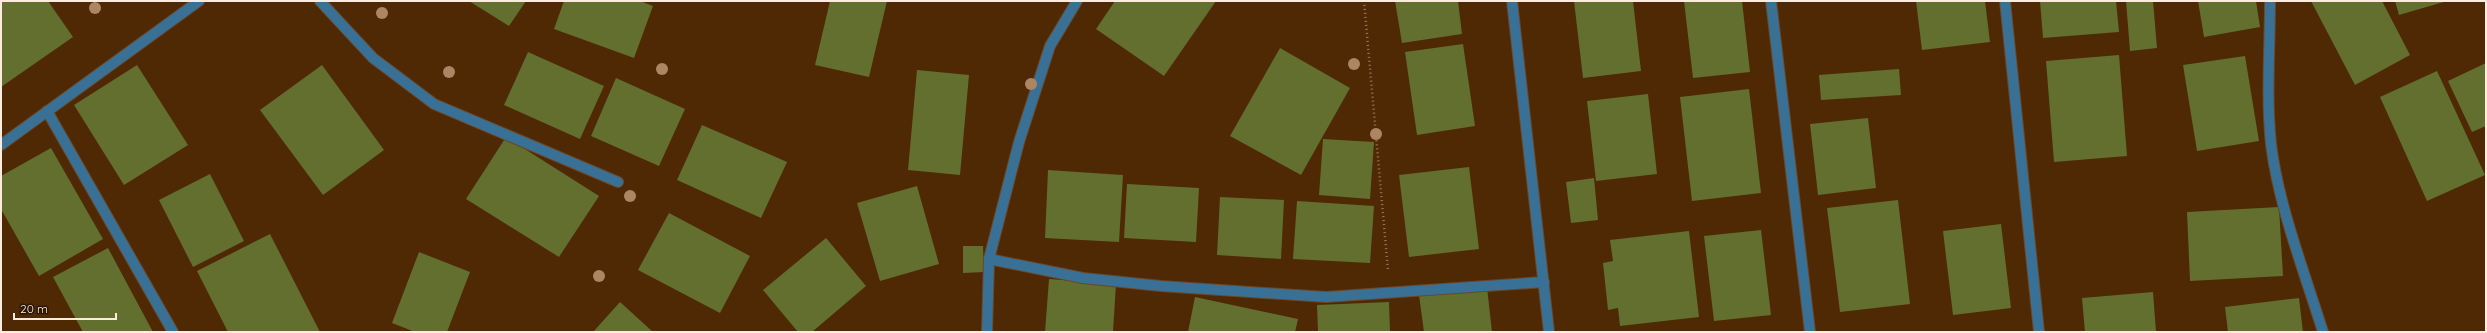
<svg xmlns="http://www.w3.org/2000/svg" width="2487" height="333" font-family="Quicksand,sans-serif">
  <style>
    .building { fill: #626f2e }
    .lines { fill: none; stroke-linecap: round; stroke-linejoin: round }
    .street-casing { stroke: #6b4826; stroke-width: 12 }
    .path { stroke: #97795d; stroke-width: 2.5; stroke-dasharray: 1 3; stroke-linecap: butt }
    .street { stroke: #397196; stroke-width: 10 }
    .tree { fill: #ac8563 }
  </style>
  <rect width="100%" height="100%" fill="#4f2903"/>
  <g class="building">
    <polygon points="1,1 48,1 73,37 1,87"/>
    <polygon points="469,1 526,1 509,26"/>
    <polygon points="564,1 640,1 653,6 634,58 554,29"/>
    <polygon points="830,1 887,1 869,77 815,65"/>
    <polygon points="1115,1 1216,1 1164,76 1096,29"/>
    <polygon points="1395,1 1458,1 1462,34 1402,43"/>
    <polygon points="1574,1 1633,1 1641,71 1583,78"/>
    <polygon points="1684,1 1742,1 1750,72 1693,78"/>
    <polygon points="1916,1 1985,1 1990,42 1922,50"/>
    <polygon points="2040,1 2116,1 2119,32 2043,38"/>
    <polygon points="2126,1 2153,1 2157,48 2130,51"/>
    <polygon points="2198,1 2256,1 2260,27 2204,37"/>
    <polygon points="2311,1 2382,1 2410,55 2355,85"/>
    <polygon points="2395,1 2447,1 2399,15"/>
    <polygon points="1463,44 1475,126 1417,135 1405,52"/>
    <polygon points="1280,48 1350,88 1301,175 1230,136"/>
    <polygon points="528,52 604,86 580,139 504,105"/>
    <polygon points="2119,55 2127,156 2054,162 2046,61"/>
    <polygon points="2245,56 2259,141 2197,151 2183,65"/>
    <polygon points="2486,63 2486,126 2472,132 2448,81"/>
    <polygon points="137,65 188,145 124,185 74,105"/>
    <polygon points="322,65 384,150 323,195 260,110"/>
    <polygon points="1899,69 1901,95 1821,100 1819,75"/>
    <polygon points="917,70 969,75 960,175 908,170"/>
    <polygon points="2437,71 2485,175 2427,201 2380,97"/>
    <polygon points="616,78 685,109 659,166 591,136"/>
    <polygon points="1749,89 1761,193 1692,201 1680,97"/>
    <polygon points="1648,94 1657,174 1596,181 1587,101"/>
    <polygon points="1868,118 1876,188 1818,195 1810,124"/>
    <polygon points="702,125 787,162 761,218 677,180"/>
    <polygon points="506,137 599,196 559,257 466,199"/>
    <polygon points="1323,139 1374,142 1370,199 1319,195"/>
    <polygon points="51,148 103,239 39,276 1,209 1,176"/>
    <polygon points="1469,167 1479,249 1409,257 1399,175"/>
    <polygon points="1048,170 1123,175 1119,242 1045,238"/>
    <polygon points="210,174 244,241 193,267 159,200"/>
    <polygon points="1594,178 1598,220 1571,223 1566,182"/>
    <polygon points="1127,184 1199,188 1196,242 1124,238"/>
    <polygon points="917,186 939,264 880,281 857,203"/>
    <polygon points="1220,197 1284,200 1281,259 1217,255"/>
    <polygon points="1898,200 1910,304 1840,312 1827,208"/>
    <polygon points="1297,201 1374,206 1370,263 1293,259"/>
    <polygon points="2279,207 2283,276 2190,281 2187,212"/>
    <polygon points="669,213 750,256 720,313 638,270"/>
    <polygon points="2001,224 2011,308 1953,315 1943,231"/>
    <polygon points="1761,230 1771,315 1714,321 1704,236"/>
    <polygon points="1689,231 1699,317 1620,326 1618,308 1608,310 1603,263 1613,261 1610,240"/>
    <polygon points="270,234 320,332 228,332 197,271"/>
    <polygon points="826,238 866,286 812,332 798,332 763,290"/>
    <polygon points="963,246 983,246 984,272 963,273"/>
    <polygon points="108,248 153,332 83,332 53,277"/>
    <polygon points="419,252 470,272 447,332 415,332 392,323"/>
    <polygon points="1049,279 1116,284 1113,332 1045,332"/>
    <polygon points="1487,287 1492,332 1424,332 1419,295"/>
    <polygon points="2153,292 2156,332 2085,332 2082,298"/>
    <polygon points="1195,297 1298,319 1295,332 1188,332"/>
    <polygon points="2299,298 2303,332 2228,332 2225,307"/>
    <polygon points="620,302 653,332 593,332"/>
    <polygon points="1389,302 1390,332 1318,332 1317,305"/>
  </g>
  <g class="lines">
    <g class="street-casing">
      <g id="street">
        <polyline points="320,1 373,58 434,104 618,182"/>
        <polyline points="1512,1 1549,332"/>
        <polyline points="1771,1 1810,332"/>
        <polyline points="2005,1 2039,332"/>
        <path d="M2270,1c0,47 -4,96 1,143 7,60 34,130 52,188"/>
        <polyline points="47,111 173,332"/>
        <polyline points="1,145 199,1"/>
        <polyline points="989,259 1083,278 1161,286 1326,297 1544,282"/>
        <polyline points="987,332 989,259 1019,142 1050,46 1077,1"/>
      </g>
    </g>
    <polyline class="path" points="1364,1 1388,270"/>
    <use href="#street" class="street"/>
  </g>
  <g class="tree">
    <circle cx="95" cy="8" r="6"/>
    <circle cx="382" cy="13" r="6"/>
    <circle cx="1354" cy="64" r="6"/>
    <circle cx="662" cy="69" r="6"/>
    <circle cx="449" cy="72" r="6"/>
    <circle cx="1031" cy="84" r="6"/>
    <circle cx="1376" cy="134" r="6"/>
    <circle cx="630" cy="196" r="6"/>
    <circle cx="599" cy="276" r="6"/>
  </g>
  <rect width="2487" height="333" fill="none" stroke="#feebdd" stroke-width="4"/>
  <path d="M14 313v6h102v-6" fill="none" stroke="#feebdd" stroke-width="2"/>
  <text x="20" y="313" font-size="12" fill="#feebdd" stroke="#2b1604" stroke-width="3" paint-order="stroke">20 m</text>
</svg>
